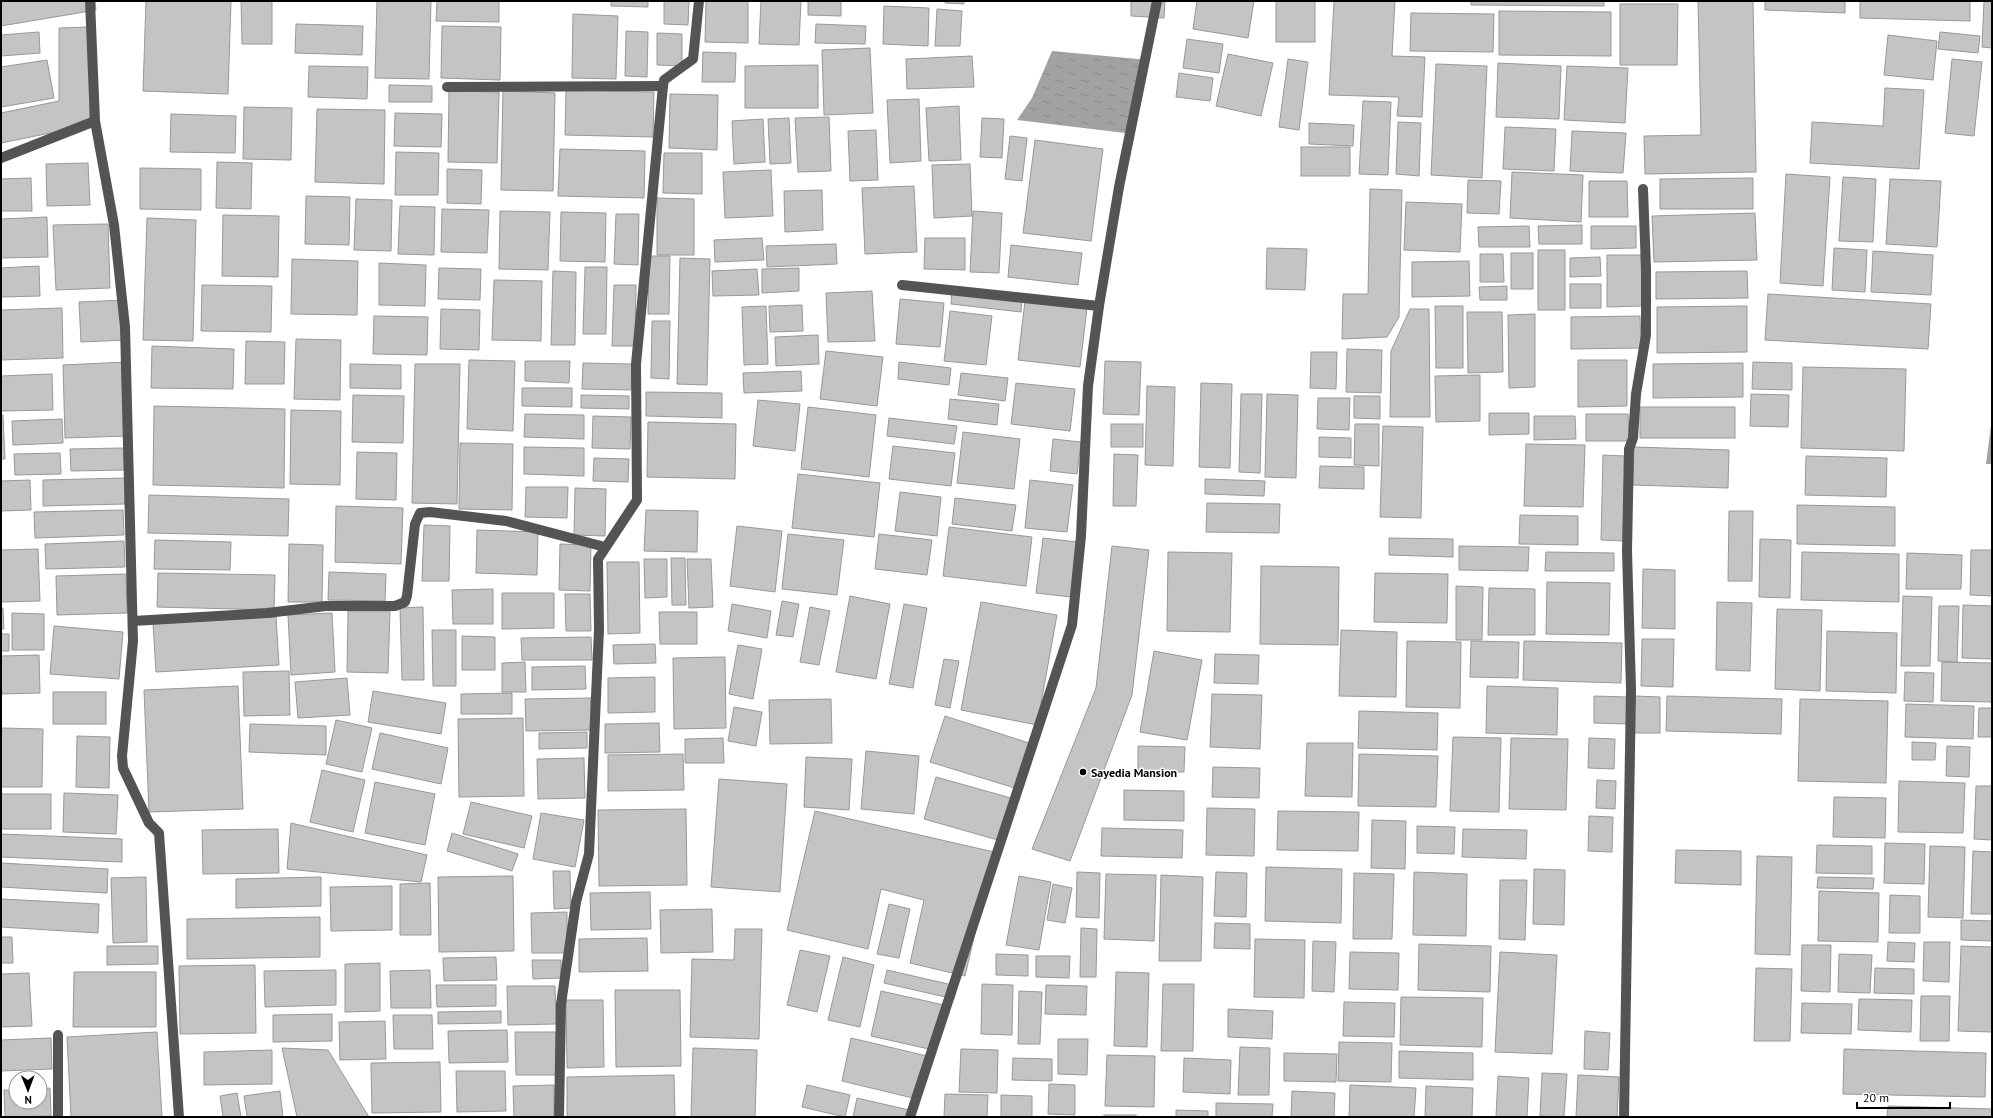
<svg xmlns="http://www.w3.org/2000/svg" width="1993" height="1118" viewBox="0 0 1993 1118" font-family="'PT Sans',sans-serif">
<defs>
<pattern id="water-ripples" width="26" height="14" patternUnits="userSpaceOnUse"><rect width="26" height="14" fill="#a2a2a2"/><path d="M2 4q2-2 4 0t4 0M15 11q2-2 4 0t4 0" fill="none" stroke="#8a8a8a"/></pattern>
</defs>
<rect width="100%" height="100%" fill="#fff"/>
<g fill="url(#water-ripples)">
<path d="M1052,51L1149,60L1125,133L1017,120L1032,98Z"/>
<path d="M1992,418V464H1986Z"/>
</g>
<g fill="#c4c4c4" stroke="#989898">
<path d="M1,1H95L96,10L1,26Z"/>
<path d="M146,1H231L228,94L143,91Z"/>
<path d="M241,1H272V44H242Z"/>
<path d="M377,1H431L429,79L375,78Z"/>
<path d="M437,1H499V22L436,21Z"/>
<path d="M611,1H648V7L611,6Z"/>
<path d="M664,1H689L688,25L664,24Z"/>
<path d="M706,1H748V43L705,42Z"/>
<path d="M761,1H801L799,45L759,44Z"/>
<path d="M808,1H841V16L808,15Z"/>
<path d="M945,1H964V4L945,3Z"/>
<path d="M1131,1H1165L1164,18L1131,16Z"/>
<path d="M1197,1H1254L1248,38L1193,29Z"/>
<rect x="1276" y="1" width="39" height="41"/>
<path d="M1334,1H1395L1392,56L1425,57L1422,117L1397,116L1399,97L1329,95Z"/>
<path d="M1471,1H1604V6L1471,5Z"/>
<path d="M1698,1H1753L1756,172L1645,174L1644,136L1701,135Z"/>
<path d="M1765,1H1845V13L1765,10Z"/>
<path d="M1860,1H1970V21L1860,18Z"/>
<path d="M1984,1H1992V48L1982,47Z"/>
<path d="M1620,4H1678L1677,65H1620Z"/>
<path d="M884,6L929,8L928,46L883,44Z"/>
<path d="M937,9L962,11L960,46H935Z"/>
<path d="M1499,11L1611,12V56L1499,55Z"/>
<path d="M1411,13L1494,14L1493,52L1410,51Z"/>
<path d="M573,14L618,16L616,79L572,78Z"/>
<path d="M296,24L363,26L362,55L295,53Z"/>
<path d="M816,24L866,26L865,44L815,43Z"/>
<path d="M442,26L501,27L500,80L441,78Z"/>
<path d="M88,27L90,120L70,129L1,143V113L59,101V28Z"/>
<path d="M626,31L648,32L647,77L625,76Z"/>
<path d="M39,32L40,53L1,56V35Z"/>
<path d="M1940,32L1980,36L1978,53L1938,49Z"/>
<path d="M657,33L682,34V66L657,65Z"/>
<path d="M1888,35L1937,41L1933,80L1884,75Z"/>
<path d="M1187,39L1223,44L1219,73L1183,68Z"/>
<path d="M870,48L873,113L824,115L822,50Z"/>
<path d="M703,52L736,53L735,82H702Z"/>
<path d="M1228,54L1273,63L1261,116L1216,106Z"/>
<path d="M972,56L974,87L907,89L906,59Z"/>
<path d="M1288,59L1308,62L1299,130L1279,127Z"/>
<path d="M1952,59L1982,62L1974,136L1945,133Z"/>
<path d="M47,60L54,98L1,107V67Z"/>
<path d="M1498,63L1561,66L1559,119L1496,117Z"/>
<path d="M1436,64L1487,66L1482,178L1431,175Z"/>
<path d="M818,65V108H745V66Z"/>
<path d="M309,66L368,67L367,99L308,97Z"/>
<path d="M1567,66L1628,68L1625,123L1564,120Z"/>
<path d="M1179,73L1213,78L1210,101L1176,97Z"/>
<path d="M389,85L432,86V102H389Z"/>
<path d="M1885,88L1924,90L1919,169L1810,163L1812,122L1883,126Z"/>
<path d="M566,90L654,92L653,137L565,135Z"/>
<path d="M449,91L499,92L497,163L448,162Z"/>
<path d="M503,91L555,93L553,191L501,190Z"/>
<path d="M670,94L718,95L717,150L669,148Z"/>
<path d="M919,99L921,161L890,163L887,100Z"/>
<path d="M1363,101L1391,102L1388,175L1359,174Z"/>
<path d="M959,106L961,160L929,161L926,108Z"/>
<path d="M244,107L292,108L291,160L243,159Z"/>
<path d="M317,109L385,110L384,184L315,182Z"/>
<path d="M395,113L442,114L441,147L394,146Z"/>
<path d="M171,114L236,116L235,153L170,152Z"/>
<path d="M829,117L831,171L798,172L795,118Z"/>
<path d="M789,118L791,163L770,164L768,119Z"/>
<path d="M982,118L1004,119L1002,158L980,157Z"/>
<path d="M763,119L765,162L734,164L732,121Z"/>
<path d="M1398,122L1421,123L1419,176L1396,174Z"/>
<path d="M1309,123L1354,125L1353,146L1309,144Z"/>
<path d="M1505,127L1556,129L1554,171L1503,169Z"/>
<path d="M876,130L878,180L850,181L848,131Z"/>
<path d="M1572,131L1626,133L1623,173L1570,171Z"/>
<path d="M1010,136L1027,138L1022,181L1005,179Z"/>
<path d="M1035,140L1103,149L1091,241L1023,233Z"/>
<rect x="1301" y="147" width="49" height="29"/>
<path d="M560,149L645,151L644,198L558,196Z"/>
<path d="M396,152L439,153L438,195H395Z"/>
<path d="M664,153H702V194L663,193Z"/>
<path d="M217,162L252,163L251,209L216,208Z"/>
<path d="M88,163L90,205L47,206L46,164Z"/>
<path d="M970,164L972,216L934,218L932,165Z"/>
<path d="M140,168L201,169V210L140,209Z"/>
<path d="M447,169L482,170L481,204L447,203Z"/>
<path d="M771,170L773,216L725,218L723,172Z"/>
<path d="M1512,172L1583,175L1581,222L1510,218Z"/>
<path d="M1786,174L1830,177L1823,286L1780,283Z"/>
<path d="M1843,177L1876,179L1873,242L1839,241Z"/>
<path d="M31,178L32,211H1V179Z"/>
<path d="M1753,178V209H1660V179Z"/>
<path d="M1890,179L1941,181L1937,247L1886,244Z"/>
<path d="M1468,180L1501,181L1499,214L1467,213Z"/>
<path d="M1589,181H1627L1628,217H1589Z"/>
<path d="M914,186L917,252L865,254L862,188Z"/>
<path d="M1370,189L1402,190L1399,317L1387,337L1342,339L1343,294H1368Z"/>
<path d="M822,190L823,230L785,232L784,191Z"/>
<path d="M306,196L350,197L349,245L305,244Z"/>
<path d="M657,198L694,199V255H657Z"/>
<path d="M356,199L392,200L391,251L354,250Z"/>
<path d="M1406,202L1462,204L1460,252L1404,250Z"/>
<path d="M400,206L435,207L434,255L398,254Z"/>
<path d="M442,209L489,210L487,253L441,252Z"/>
<path d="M500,211L550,212L548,270L499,269Z"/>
<path d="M973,211L1002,213L999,273L970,272Z"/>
<path d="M561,212L606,213L605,262L560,261Z"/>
<path d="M1755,213L1757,260L1654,262L1652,216Z"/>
<path d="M616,214H639L638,265L614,264Z"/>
<path d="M223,215L279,216L278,277L222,276Z"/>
<path d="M47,217L48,257L1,258V219Z"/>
<path d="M147,218L196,220L193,341L143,340Z"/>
<path d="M108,224L110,288L56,290L53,225Z"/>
<path d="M1582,225V244H1539L1538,226Z"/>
<path d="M1529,226L1530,247H1479L1478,227Z"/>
<path d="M1591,226H1636V248L1591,249Z"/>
<path d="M762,238L764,260L715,262L714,240Z"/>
<path d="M925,238H965V270L924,269Z"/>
<path d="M836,244L837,264L767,267L766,246Z"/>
<path d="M1011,245L1082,253L1078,285L1008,277Z"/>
<path d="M1267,248L1307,249L1305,290L1266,289Z"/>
<path d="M1834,248L1867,250L1865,292L1832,290Z"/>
<rect x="1538" y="250" width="27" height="60"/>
<path d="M1873,251L1933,255L1931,295L1871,292Z"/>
<rect x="1511" y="253" width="22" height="36"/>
<path d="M1480,254H1503L1504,282H1480Z"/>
<path d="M1607,255H1641L1642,306L1607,307Z"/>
<path d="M649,256H670L669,314H648Z"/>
<path d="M1600,257L1601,276L1570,277V258Z"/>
<path d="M680,258L710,259L707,385L677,384Z"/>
<path d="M292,259L358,261L357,315L291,314Z"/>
<path d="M1469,261L1470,296L1412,297V262Z"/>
<path d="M379,263L426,265L425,306L379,305Z"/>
<path d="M39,266L40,296L1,297V268Z"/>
<path d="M585,267H607L606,334H583Z"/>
<path d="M439,268L481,269L480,300L438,299Z"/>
<path d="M799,268V291L762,293V269Z"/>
<path d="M757,269L759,295L713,296L712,271Z"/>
<path d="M553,271L576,272L575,345H551Z"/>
<path d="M1747,271L1748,298L1656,299V272Z"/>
<path d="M494,280L542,281L541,341L492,340Z"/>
<rect x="1570" y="284" width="31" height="24"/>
<path d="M202,285L272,286L271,332L201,331Z"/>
<path d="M614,285H636L635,346H612Z"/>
<path d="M1507,286V300H1480L1479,287Z"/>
<path d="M952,289L1022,297L1021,312L951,304Z"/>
<path d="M872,291L875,341L828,342L826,293Z"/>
<path d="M1768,294L1931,304L1928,349L1765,340Z"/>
<path d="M900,299L944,303L940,347L896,344Z"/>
<path d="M126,300L128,340L81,342L79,302Z"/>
<path d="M1025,301L1087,308L1080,367L1018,360Z"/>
<path d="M802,305L803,331L770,332L769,306Z"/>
<path d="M766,306L768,364L744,365L742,307Z"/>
<path d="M1435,306H1463V368H1436Z"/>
<path d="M1747,306V352L1657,353V307Z"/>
<path d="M62,308L63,358L1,360V310Z"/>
<path d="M441,309L480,310L479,350L440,349Z"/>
<path d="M1410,309H1429L1430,417H1390L1391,351Z"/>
<path d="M950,311L992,316L986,365L944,361Z"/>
<path d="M1467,312H1502L1503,372L1468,373Z"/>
<path d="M1535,314V387L1509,388L1508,315Z"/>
<path d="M374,316L428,317L427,355L373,354Z"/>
<path d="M1640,316L1641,348L1571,349V317Z"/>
<path d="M652,321H670L669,379L651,378Z"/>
<path d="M818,335L819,364L776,366L775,337Z"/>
<path d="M296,339L341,340L340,400L294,399Z"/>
<path d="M246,341L285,342L284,384H245Z"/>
<path d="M152,346L234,349L233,389L151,388Z"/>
<path d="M1347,349L1382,350L1381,393L1346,392Z"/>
<path d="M826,351L883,357L877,406L820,399Z"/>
<path d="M1311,352H1337L1336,389L1310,388Z"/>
<path d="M469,360L515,361L513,431L467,429Z"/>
<path d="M1578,360H1627V406L1578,407Z"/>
<path d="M525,361H570L569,383L525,381Z"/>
<path d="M1105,361L1141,362L1139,415L1103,414Z"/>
<path d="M127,362L129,436L65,438L63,365Z"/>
<path d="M899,362L951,368L949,385L898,379Z"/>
<path d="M1753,362L1792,363V390L1752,389Z"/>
<path d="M583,363L632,364L631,390L582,389Z"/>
<path d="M1743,363V397L1653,398V364Z"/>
<path d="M350,364L401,365V389L350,388Z"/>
<path d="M415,364H460L457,504L412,503Z"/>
<path d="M1803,367L1906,369L1904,451L1801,448Z"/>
<path d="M801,371L802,391L744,393L743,373Z"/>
<path d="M961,373L1008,378L1005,401L958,395Z"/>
<path d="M52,374L53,410L1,411V376Z"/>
<path d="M1480,375V421L1436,422L1435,376Z"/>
<path d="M1016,383L1075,389L1070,431L1011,424Z"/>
<path d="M1201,383L1232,384L1230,468L1199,467Z"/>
<path d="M1147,386L1175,387L1173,466L1145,465Z"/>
<path d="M522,388H572V407L522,406Z"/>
<path d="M646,392L722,393V418L646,416Z"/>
<path d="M1241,394H1262L1260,473L1239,472Z"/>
<path d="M1267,394L1298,395L1296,478L1265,477Z"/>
<path d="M1751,394L1789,395L1788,427L1750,426Z"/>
<path d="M353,395L404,396L403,443L352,442Z"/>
<path d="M581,395L629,396V409L581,408Z"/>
<path d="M1354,396H1380V419L1354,418Z"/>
<path d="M1318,398H1350L1349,430L1317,429Z"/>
<path d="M950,399L999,404L997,425L948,419Z"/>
<path d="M758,400L800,404L795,451L753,446Z"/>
<path d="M154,406L285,409L284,488L153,485Z"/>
<path d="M808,407L876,415L869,477L801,469Z"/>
<rect x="1640" y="407" width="95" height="31"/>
<path d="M291,410L341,411L340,485L290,484Z"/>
<path d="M1489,413H1529V434L1489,435Z"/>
<path d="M525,414L584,415V439L524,437Z"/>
<path d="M1586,414H1628L1629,441H1586Z"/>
<path d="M1,415H3L5,459H1Z"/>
<path d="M593,416L631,417L630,449L592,448Z"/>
<path d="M1534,416H1575L1576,439L1534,440Z"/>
<path d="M889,418L957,426L954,444L887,436Z"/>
<path d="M62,419L63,443L13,445L12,421Z"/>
<path d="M648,422L736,424L735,479L647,477Z"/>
<rect x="1111" y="424" width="32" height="23"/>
<path d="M1355,424H1379V466L1354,465Z"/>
<path d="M1383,426L1423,427L1421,518L1380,517Z"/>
<path d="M963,432L1020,439L1014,489L957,483Z"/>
<path d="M1319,437L1351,438V458L1319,457Z"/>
<path d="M1053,439L1081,442L1077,474L1050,471Z"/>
<path d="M460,443L513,444L512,510L459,509Z"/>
<path d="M1526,444L1585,445L1583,507L1524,506Z"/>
<path d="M893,446L955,453L951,486L889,479Z"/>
<path d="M524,447L584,448V476L524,474Z"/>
<path d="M1634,447L1729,450L1728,488L1633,485Z"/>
<path d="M124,448L125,470L71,471L70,449Z"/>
<path d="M357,452L397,453L396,500L356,499Z"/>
<path d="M60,453L61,474L15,475L14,454Z"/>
<path d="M1114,454L1138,455L1136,506H1113Z"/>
<path d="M1603,455L1625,456L1623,541L1601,540Z"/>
<path d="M1806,456L1887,458L1886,497L1805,495Z"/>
<path d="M594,458L629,459L628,482L593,481Z"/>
<path d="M1320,466L1364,467V489L1319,488Z"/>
<path d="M798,474L880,483L874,537L792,528Z"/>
<path d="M125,478V504L43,506V480Z"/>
<path d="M1205,479L1265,481L1264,496L1205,494Z"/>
<path d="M30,480L31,510L1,511V481Z"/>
<path d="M1030,480L1073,485L1067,532L1025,528Z"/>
<path d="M526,487H568L567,518L525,517Z"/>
<path d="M575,488L606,489L605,536L574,535Z"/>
<path d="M900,492L941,497L937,536L895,531Z"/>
<path d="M149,495L289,499L288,536L148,533Z"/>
<path d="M955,498L1016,505L1012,531L952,524Z"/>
<path d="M1207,503L1280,504L1279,533L1206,532Z"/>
<path d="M1797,505L1895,507V546L1797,544Z"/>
<path d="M336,506L403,508L401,564L335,562Z"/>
<path d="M123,510L124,535L35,538L34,512Z"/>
<path d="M646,510L698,511L697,552L644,551Z"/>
<path d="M1729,511H1753L1752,581H1728Z"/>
<path d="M1520,515L1578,516V545L1519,544Z"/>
<path d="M424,525L450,526L449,581H422Z"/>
<path d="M737,526L782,531L775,592L730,586Z"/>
<path d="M949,527L1032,537L1026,586L943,576Z"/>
<path d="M477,530L538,532L537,575L476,573Z"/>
<path d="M788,534L844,540L837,595L782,589Z"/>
<path d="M879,534L932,540L927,575L875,569Z"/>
<path d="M1043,538L1077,542L1071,597L1036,593Z"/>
<path d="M1389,538L1453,539V557L1389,555Z"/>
<path d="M1760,539L1791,540L1790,598L1759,597Z"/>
<path d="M155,540L231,542L230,570L154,569Z"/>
<path d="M124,541L125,567L46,569L45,544Z"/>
<path d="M289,544L323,545L322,602H288Z"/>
<path d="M560,544L591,545L590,591L559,590Z"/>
<path d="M1112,546L1149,550L1132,695L1070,861L1032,849L1096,688Z"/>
<path d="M1459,546L1529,547L1528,571L1459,570Z"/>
<path d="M38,549L40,601L1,602V550Z"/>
<path d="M1971,550H1992V596L1970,595Z"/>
<path d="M1168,552L1232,553L1230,632L1167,631Z"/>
<path d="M1546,552L1614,553V571H1545Z"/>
<path d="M1802,552L1899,554V602L1801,600Z"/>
<path d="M1907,553L1962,555L1961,589H1906Z"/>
<path d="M671,558H685L686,605H672Z"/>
<path d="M644,559H667V597L645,598Z"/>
<path d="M687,559H711L713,607L689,608Z"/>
<path d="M607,562H639L640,633L608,634Z"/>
<path d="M1261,566L1339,567L1338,645L1260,644Z"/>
<path d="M1643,569L1675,570V629L1642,628Z"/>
<path d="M329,572L386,574L385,601L328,600Z"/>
<path d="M158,573L275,575L274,610L157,607Z"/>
<path d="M1375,573L1448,574L1447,623L1374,622Z"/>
<path d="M126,574L127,613L57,615L56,576Z"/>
<path d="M1547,582L1610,583L1609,635L1546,634Z"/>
<path d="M1456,586L1483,587L1482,640H1456Z"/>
<path d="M1489,588L1535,589V635H1488Z"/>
<path d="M493,589V624H453L452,590Z"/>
<path d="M502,593H554V628L502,629Z"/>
<path d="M565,594H590L591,631H566Z"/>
<path d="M850,596L890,604L876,679L836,672Z"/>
<path d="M1903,596L1932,597L1930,666H1901Z"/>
<path d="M782,601L799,604L793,637L776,635Z"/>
<path d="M981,602L1057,615L1037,725L961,710Z"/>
<path d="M1717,602L1752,603L1750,671L1716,670Z"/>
<path d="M732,604L771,611L767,638L728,631Z"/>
<path d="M904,604L927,608L913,688L889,684Z"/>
<path d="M1963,605L1992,606V659L1962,658Z"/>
<path d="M1939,606H1959L1957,662L1938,661Z"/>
<path d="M423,607L424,680H402L400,608Z"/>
<path d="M810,607L830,611L819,665L800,662Z"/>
<path d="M1,608H3L4,629H1Z"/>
<path d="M1777,609L1822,610L1820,691L1775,689Z"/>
<path d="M348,611H390L388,673L347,672Z"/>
<path d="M659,612H697V644H660Z"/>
<path d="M12,613L44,614V650H12Z"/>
<path d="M332,613L335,672L291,675L288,615Z"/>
<path d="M276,617L279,665L156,672L153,623Z"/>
<path d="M54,626L123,632L119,679L50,674Z"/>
<path d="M432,630H456V686H433Z"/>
<path d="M1341,630L1397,632L1396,697L1339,696Z"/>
<path d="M1827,631L1897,633L1896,693L1826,691Z"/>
<rect x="1" y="634" width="8" height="17"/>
<path d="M462,636L495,637V670H462Z"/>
<path d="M591,637L592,660H522L521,638Z"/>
<path d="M1642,639H1674L1673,687L1641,686Z"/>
<path d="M1407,641L1461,642L1460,708L1406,707Z"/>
<path d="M1471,641L1519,642L1518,678L1470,677Z"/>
<path d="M1524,641L1622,643L1621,683L1523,680Z"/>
<path d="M655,644L656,663L614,664L613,645Z"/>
<path d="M738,645L762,649L753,699L729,694Z"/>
<path d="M1154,651L1202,660L1187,740L1140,732Z"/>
<path d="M1215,654L1259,655L1258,684L1214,683Z"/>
<path d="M39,655L40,693L1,694V656Z"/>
<path d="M725,657L726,728L674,729L673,658Z"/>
<path d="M944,659L959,661L950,708L935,705Z"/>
<path d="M525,662L526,692H502V663Z"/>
<path d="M1942,662L1992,663V702L1941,701Z"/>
<path d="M585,666L586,689L532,690V667Z"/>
<path d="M289,671L290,715L244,716L243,672Z"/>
<path d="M1905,672L1934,673L1933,702L1904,701Z"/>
<path d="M655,677V712L608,713V678Z"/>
<path d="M347,678L350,715L298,718L295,682Z"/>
<path d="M238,686L243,809L149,812L144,690Z"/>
<path d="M1487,686L1558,688L1557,735L1486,733Z"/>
<path d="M373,691L446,703L441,734L368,722Z"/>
<rect x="53" y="692" width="53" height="32"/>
<path d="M512,693V714H461V694Z"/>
<path d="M1212,694L1262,695L1260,749L1210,747Z"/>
<path d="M1594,696L1628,697L1627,724L1594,723Z"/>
<path d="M1635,696L1660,697V733H1634Z"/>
<path d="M1667,696L1782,699L1781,734L1666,731Z"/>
<path d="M591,698V730L526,731L525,699Z"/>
<path d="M831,699L832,743L770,744L769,700Z"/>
<path d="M1800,699L1888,701L1886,783L1798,781Z"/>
<path d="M1906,704L1974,706L1973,739L1905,737Z"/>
<path d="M734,707L762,712L756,746L728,741Z"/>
<path d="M1979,708H1992V737H1978Z"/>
<path d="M1359,711L1438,713L1437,750L1358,748Z"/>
<path d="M945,716L1032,744L1018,789L930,762Z"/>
<path d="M523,718L524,796L459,797L458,719Z"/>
<path d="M336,720L372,728L362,772L326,764Z"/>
<path d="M659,723L660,752L605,753V724Z"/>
<path d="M250,724L326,726V755L249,752Z"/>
<path d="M1,728L43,729L42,787H1Z"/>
<path d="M587,732V748L539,749V733Z"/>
<path d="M380,733L448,748L441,784L372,769Z"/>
<path d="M77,736L110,737L109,788L76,787Z"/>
<path d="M1453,737L1501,738L1499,812L1450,811Z"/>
<path d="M723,738L724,763H685V739Z"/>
<path d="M1511,738L1568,739L1566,810L1509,809Z"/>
<path d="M1589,738L1615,739L1614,769L1588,768Z"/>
<path d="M1912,742L1936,743L1935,760H1912Z"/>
<path d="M1307,743H1353L1352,797L1305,796Z"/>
<path d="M1138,746L1185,747L1184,772L1138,771Z"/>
<path d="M1947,746L1970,747L1969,777L1946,776Z"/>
<path d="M866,751L919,756L914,814L861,809Z"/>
<path d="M683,754L684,790L608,791V755Z"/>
<path d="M1359,754L1438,756L1436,807L1358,806Z"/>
<path d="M806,757L852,759L849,810L804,807Z"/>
<path d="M584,758L585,798L538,799L537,759Z"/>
<path d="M1213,767L1260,768L1259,798L1212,797Z"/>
<path d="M322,770L365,780L353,832L310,822Z"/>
<path d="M936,777L1011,798L998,840L924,819Z"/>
<path d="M719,779L787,784L780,892L711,887Z"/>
<path d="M1597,780L1616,781L1615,809L1596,808Z"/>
<path d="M1899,781L1965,783L1963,833L1898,832Z"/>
<path d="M375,782L435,794L425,845L365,833Z"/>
<path d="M1976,786H1992V840L1974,839Z"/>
<path d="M1124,790L1184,791V821L1124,820Z"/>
<path d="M64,793L118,795L116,834L63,832Z"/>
<rect x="1" y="794" width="50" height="35"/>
<path d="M1834,797L1886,798L1885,838L1833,837Z"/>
<path d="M471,802L532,816L524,848L463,834Z"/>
<path d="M1207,808L1255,809L1254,856L1206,855Z"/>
<path d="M686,809L687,885L599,886L598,810Z"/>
<path d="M815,811L994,852L965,976L910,963L924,900L881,889L868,949L787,930Z"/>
<path d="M1278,811L1359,812L1358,851L1277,850Z"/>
<path d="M541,813L584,820L575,867L533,859Z"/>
<path d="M1589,816L1613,817L1612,852L1588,851Z"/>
<path d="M1372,820L1406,821L1405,869L1371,868Z"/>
<path d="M291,823L427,855L421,882L287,869Z"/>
<path d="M1417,826L1455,827L1454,854L1417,853Z"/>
<path d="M1102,828L1183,830L1182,858L1101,856Z"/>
<path d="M278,829L279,873L203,874L202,830Z"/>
<path d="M1463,829L1527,830L1526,859L1462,857Z"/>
<path d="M452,833L518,854L512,871L447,851Z"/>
<path d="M1,834L122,839V862L1,857Z"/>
<path d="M1885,843L1925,844L1924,884L1884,883Z"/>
<path d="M1817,845L1872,846V874L1816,873Z"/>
<path d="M1930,846L1965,847L1963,918L1928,917Z"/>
<path d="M1676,850L1741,851V885L1675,883Z"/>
<path d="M1973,851L1992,852V914H1971Z"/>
<path d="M1757,856L1792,857L1790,955L1755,954Z"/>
<path d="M1,863L108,869L107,893L1,887Z"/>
<path d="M1266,867L1342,869L1341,923L1265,921Z"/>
<path d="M1534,869L1565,870L1564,925L1533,924Z"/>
<path d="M553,871H570L571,908L554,909Z"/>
<path d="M1077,872L1100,873L1099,918L1076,917Z"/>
<path d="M1216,872L1247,873L1246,917L1214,916Z"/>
<path d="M1414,872L1467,874L1466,936L1413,935Z"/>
<path d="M1354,873L1394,874L1392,939H1353Z"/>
<path d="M1106,874L1156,875L1154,941L1104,939Z"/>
<path d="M1161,875L1203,877L1201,961H1159Z"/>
<path d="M513,876L514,951L439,952L438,877Z"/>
<path d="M1019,876L1051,882L1039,950L1006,945Z"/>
<path d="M146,877L147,942L113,943L111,878Z"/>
<path d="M321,877V906L236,908V879Z"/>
<path d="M1818,877L1874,878L1873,889L1817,888Z"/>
<path d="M1500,880H1527L1525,940L1499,939Z"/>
<path d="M430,883L431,935H400V884Z"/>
<path d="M1053,884L1072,888L1065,923L1047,920Z"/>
<path d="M392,886V930L331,931L330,887Z"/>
<path d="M1819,891L1879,893L1878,942L1818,941Z"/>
<path d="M650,892L651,929L591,930L590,893Z"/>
<path d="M1890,895L1920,896V933H1889Z"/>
<path d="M1,899L99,904L98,933L1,927Z"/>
<path d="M889,904L910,909L899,958L877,954Z"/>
<path d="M712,909L713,952L661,953L660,910Z"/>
<path d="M567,912V953H532L531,913Z"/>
<path d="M320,917V957L187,959V919Z"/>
<path d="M1961,920L1992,921V941L1961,940Z"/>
<path d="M1215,923L1250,924V949L1214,948Z"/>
<path d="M1081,928L1097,929L1096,977H1080Z"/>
<path d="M735,929H762L759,1039L690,1037L692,959L734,960Z"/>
<path d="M1,937H12L13,963H1Z"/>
<path d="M647,938L648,971L579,972V939Z"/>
<path d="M1255,939L1305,940L1304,998L1254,997Z"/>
<path d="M1313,941L1336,942L1334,992L1312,991Z"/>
<path d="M1888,942L1915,943L1914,962L1887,961Z"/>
<path d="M1924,942H1950L1949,982L1923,981Z"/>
<path d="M1419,944L1491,946L1490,992L1418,990Z"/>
<path d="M1802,945H1831L1830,992L1801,991Z"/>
<path d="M107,946H158V964L107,965Z"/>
<path d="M1961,946L1992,947V1032L1958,1031Z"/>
<path d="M800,950L830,956L817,1012L787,1005Z"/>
<path d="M1350,952L1399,953L1398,990L1349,989Z"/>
<path d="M1500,952L1557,955L1552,1054L1495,1052Z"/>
<path d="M996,954L1028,955V976L996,975Z"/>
<path d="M1839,954L1872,955L1870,993L1838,992Z"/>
<path d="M1036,956H1070L1069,978L1036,977Z"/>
<path d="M496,957L497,980L444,981L443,958Z"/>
<path d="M843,957L874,965L860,1027L828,1020Z"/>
<path d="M532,960H561V978L533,979Z"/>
<path d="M380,963V1011L345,1012V964Z"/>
<path d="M255,965L256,1033L180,1034L179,966Z"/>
<path d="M1756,968L1792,969L1790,1041H1754Z"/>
<path d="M1875,968L1914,969V994L1874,993Z"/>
<path d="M336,970V1005L265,1007L264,971Z"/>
<path d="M430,970L431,1008H391L390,971Z"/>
<path d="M887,970L957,986L954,999L884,983Z"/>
<path d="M74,972H156V1027H73Z"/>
<path d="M1116,972L1149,973L1147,1047L1114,1046Z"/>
<path d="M29,973L32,1026L1,1027V974Z"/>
<path d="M982,984L1013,985L1012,1035L981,1034Z"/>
<path d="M1163,984H1194L1193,1051H1161Z"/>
<path d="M436,985H496V1006L437,1007Z"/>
<path d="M1046,985L1087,986L1086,1015L1045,1014Z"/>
<path d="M507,986H555L556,1024L508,1025Z"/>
<path d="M615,990H680L681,1066L616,1067Z"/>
<path d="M881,991L944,1005L933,1050L871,1036Z"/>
<path d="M1019,991L1042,992L1040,1044H1018Z"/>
<path d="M1921,996H1950L1949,1041H1920Z"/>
<path d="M1401,997L1483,998L1482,1047L1400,1045Z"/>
<path d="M1859,999L1912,1000L1911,1032L1858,1030Z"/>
<path d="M566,1000H603L604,1067L567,1068Z"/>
<path d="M1344,1002L1395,1003L1394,1037L1343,1036Z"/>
<path d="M1802,1003L1852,1004L1851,1034L1801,1033Z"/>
<path d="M1228,1009L1273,1011L1272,1039L1228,1037Z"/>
<path d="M501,1011V1023L438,1024V1012Z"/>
<path d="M332,1014V1041L273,1042V1015Z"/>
<path d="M393,1015H432L433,1049H394Z"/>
<path d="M385,1021L386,1059L340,1060L339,1022Z"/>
<path d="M507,1030L508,1062L449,1063L448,1031Z"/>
<path d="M1585,1031L1610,1033L1608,1070L1584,1069Z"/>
<path d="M157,1032L162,1117H71L67,1037Z"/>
<path d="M515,1032H556V1075H516Z"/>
<path d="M51,1038L52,1069L1,1071V1040Z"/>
<path d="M851,1038L927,1056L917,1099L842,1081Z"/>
<path d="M1058,1039H1088L1087,1075L1058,1074Z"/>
<path d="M1339,1042L1392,1043L1391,1082L1338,1081Z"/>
<path d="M1240,1047L1270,1048L1269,1095H1238Z"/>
<path d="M282,1048L328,1050L369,1117H297Z"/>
<path d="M693,1048L757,1050L755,1117H691Z"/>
<path d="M961,1049L998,1050L997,1093L959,1092Z"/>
<path d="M1844,1049L1986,1053L1985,1097L1843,1094Z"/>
<path d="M272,1050V1084L204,1085V1052Z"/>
<path d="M1399,1051L1473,1053V1080L1399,1078Z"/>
<path d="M1284,1053L1337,1054L1336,1082L1284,1081Z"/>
<path d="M1107,1055L1155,1056L1154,1107L1105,1106Z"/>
<path d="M1013,1058L1052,1059V1081L1012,1080Z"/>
<path d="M1184,1058L1231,1060L1230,1094L1183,1092Z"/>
<path d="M440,1062L441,1112L372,1113L371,1063Z"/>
<path d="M456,1071H505L506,1111L457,1112Z"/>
<path d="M1542,1073L1567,1074L1564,1117L1540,1116Z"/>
<path d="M674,1075L675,1117H567V1077Z"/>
<path d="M1578,1075L1619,1077L1617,1117H1576Z"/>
<path d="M1498,1076L1529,1078L1527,1117H1496Z"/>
<path d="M1049,1084L1075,1085V1115L1048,1114Z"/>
<path d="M554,1085V1117H514L513,1086Z"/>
<path d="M807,1085L850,1095L845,1117L802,1107Z"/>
<path d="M1350,1085L1416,1088L1414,1117H1349Z"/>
<path d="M1426,1086L1473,1088L1472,1117H1425Z"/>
<path d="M50,1088L51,1116L5,1117L4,1090H16V1102H40V1089Z"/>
<path d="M280,1091L283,1117H247L244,1096Z"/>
<path d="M1292,1091L1335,1093L1334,1117H1291Z"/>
<path d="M237,1093L241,1117H223L220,1096Z"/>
<path d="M945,1094L988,1095L987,1117H944Z"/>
<path d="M1001,1095L1032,1096V1117H1001Z"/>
<path d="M857,1098L909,1110L908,1117H853Z"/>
<path d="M1216,1103L1273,1104L1272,1117H1216Z"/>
<path d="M1888,1106L1992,1109V1117H1887Z"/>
<path d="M1176,1110L1208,1111V1117H1176Z"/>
<rect x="1104" y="1115" width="32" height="2"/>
</g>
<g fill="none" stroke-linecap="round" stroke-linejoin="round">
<g stroke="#545454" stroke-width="10">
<path d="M90,1L95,121L114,225L125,327L133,641L122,756L123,768L149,823L159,833L179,1117"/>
<path d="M447,87L663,86"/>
<path d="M1,158L95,121"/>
<path d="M902,285L1099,306"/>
<path d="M133,621L267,613L326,606H395L405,602L407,596L415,524L420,513L430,512L506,521L605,547"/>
<path d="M58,1117V1035"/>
<path d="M559,1117L561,1004L576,902L589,854L599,629L598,559L637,500L636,364L663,86L664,80L693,59L699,1"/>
<path d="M910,1117L1072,625L1081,536L1088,386L1099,306L1119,187L1157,1"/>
<path d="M1624,1117L1631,689L1627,551L1629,449L1633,438L1636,394L1646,335V268L1643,189"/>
</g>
</g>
<circle fill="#000" stroke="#fff" stroke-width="1.5" cx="1083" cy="772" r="4"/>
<g text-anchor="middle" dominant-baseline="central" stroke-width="3" stroke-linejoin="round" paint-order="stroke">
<g font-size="12" font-weight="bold" fill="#000" stroke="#fff" text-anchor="start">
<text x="1091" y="772">Sayedia Mansion</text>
</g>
</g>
<rect width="1993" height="1118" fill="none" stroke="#000000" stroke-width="4"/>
<g transform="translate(28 1090) rotate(179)"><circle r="19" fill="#ffffff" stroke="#999999"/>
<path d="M0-3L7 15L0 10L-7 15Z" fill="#000000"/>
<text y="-6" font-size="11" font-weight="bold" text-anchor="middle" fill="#000000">N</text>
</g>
<path d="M1857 1102v6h93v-6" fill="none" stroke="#000000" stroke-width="2"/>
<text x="1863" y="1102" font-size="12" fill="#000000" stroke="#ffffff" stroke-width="3" paint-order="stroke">20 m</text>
</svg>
